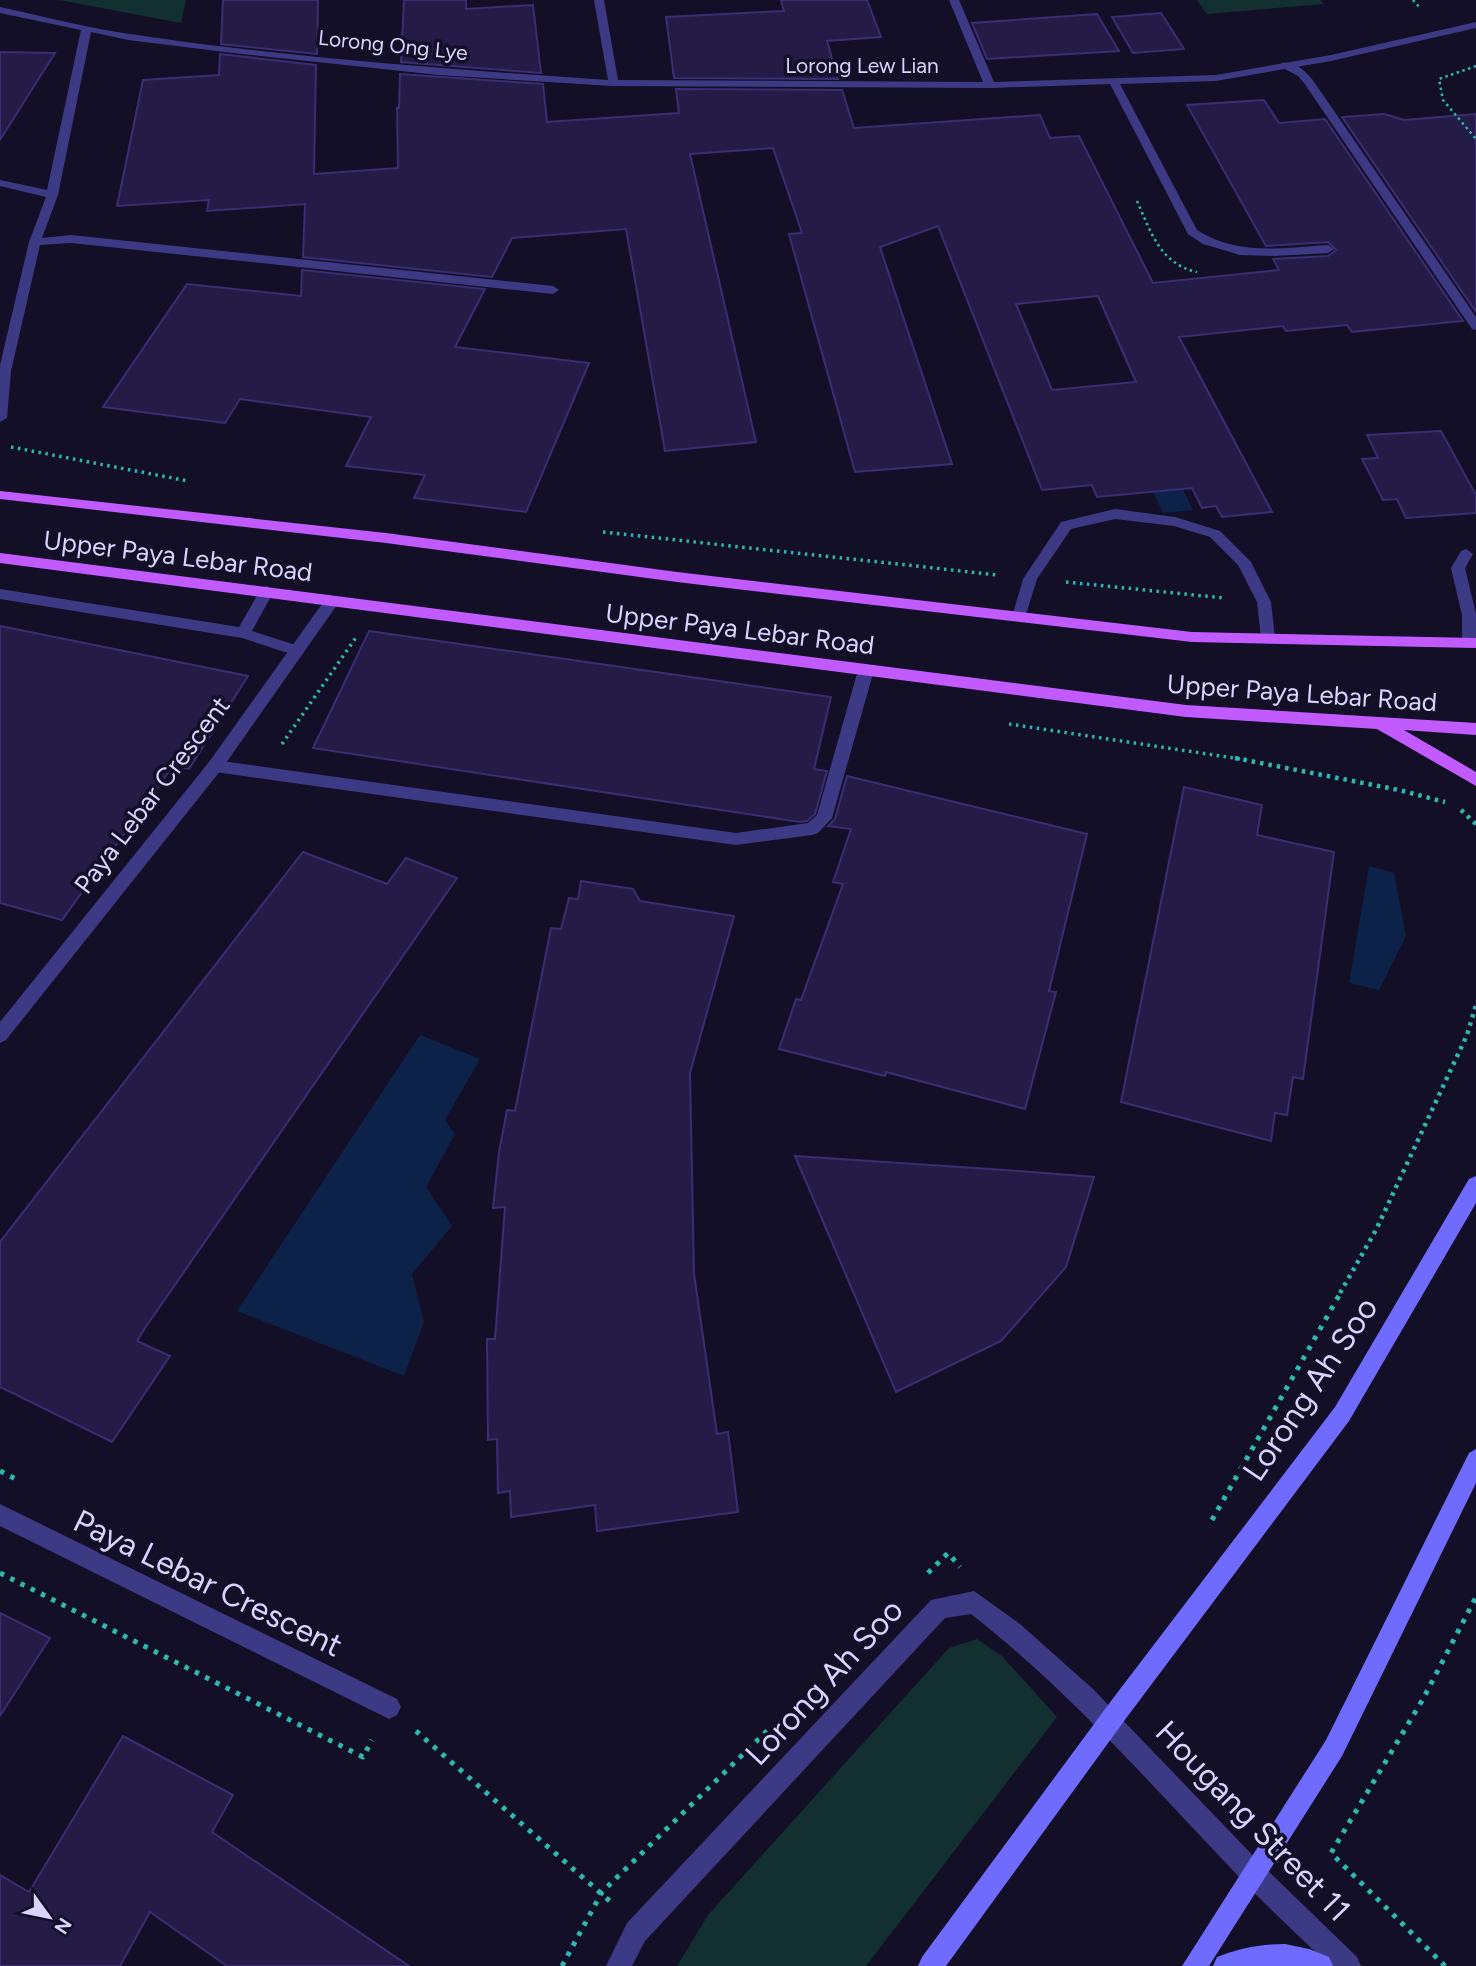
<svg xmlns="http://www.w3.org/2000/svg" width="1476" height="1966" viewBox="0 0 1476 1966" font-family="Figtree,sans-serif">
<rect width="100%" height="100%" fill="#130f26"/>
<g fill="#12302f">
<path d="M59,0H186L181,23Z"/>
<path d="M1197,0H1320L1324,4L1207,14Z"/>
<path d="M977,1639L1002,1656L1057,1717L866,1966H677L708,1915L949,1648Z"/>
</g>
<g fill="#0c2248">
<path d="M1137,393L1193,510L1163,513L1109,396Z"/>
<path d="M1369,866L1394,873L1406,936L1379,990L1349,983Z"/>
<path d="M420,1035L480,1059L445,1120L455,1134L426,1187L452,1226L412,1274L424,1322L404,1376L237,1311Z"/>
</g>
<g fill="#241b47" stroke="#3b2d73" stroke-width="2" fill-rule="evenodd">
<path d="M223,0H318L317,54L221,44Z"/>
<path d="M404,0H466V9L533,5L541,73L401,62Z"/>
<path d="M781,0H867L881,37L827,41L838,79L674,78L666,17L784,11Z"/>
<path d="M1161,13L1184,49L1133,53L1112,17Z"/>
<path d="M1097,14L1119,51L987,59L972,23Z"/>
<path d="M0,52L55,53L0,140Z"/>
<path d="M220,54L316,65L314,174L398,168L397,108H399L400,74L543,84L547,122L679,113L676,89L842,90L854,128L1040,115L1050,138L1079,136L1153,283L1279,270L1273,259L1328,256L1336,250L1328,242L1266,246L1187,105L1264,100L1279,123L1325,119L1463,321L1352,332L1347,325L1286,331L1283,326L1179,337L1272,512L1222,517L1216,506L1202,508L1192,488L1097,497L1092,485L1042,490L938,226L880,247L952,464L855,472L789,234L802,233L773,148L690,154L756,442L665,451L626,229L512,238L492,277L303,257L305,204L207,211L209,200L117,206L143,80L219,75ZM1098,296L1136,382L1052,390L1016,304Z"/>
<path d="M1384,114L1404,120L1476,114V312L1342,117Z"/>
<path d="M302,270L485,289L455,347L589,363L526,512L414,498L425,475L346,466L371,417L240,399L225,423L103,407L187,284L301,296Z"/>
<path d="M1441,431L1476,495V513L1406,518L1397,499L1383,500L1362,459L1378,458L1367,435Z"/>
<path d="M0,626L248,676L189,769L173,766L62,920L0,903Z"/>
<path d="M369,631L831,697L814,769L827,771L815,814L807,821L800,822L313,748Z"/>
<path d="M847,776L1087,834L1049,991L1056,992L1025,1109L886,1072L885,1076L779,1049L796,999L801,1000L843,884L833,882L851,829L828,826L835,819Z"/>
<path d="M1184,787L1262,805L1257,835L1334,852L1303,1079L1293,1077L1287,1115L1275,1113L1271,1141L1121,1102Z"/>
<path d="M303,852L387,884L406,858L457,878L145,1328L137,1341L170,1356L112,1442L0,1387V1242Z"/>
<path d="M581,881L633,889L640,901L734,916L690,1073L694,1274L717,1434L728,1432L738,1512L597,1531L595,1505L511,1517L510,1491L498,1493L497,1439L488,1440L487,1339H495L505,1207L493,1208L499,1152L507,1110L515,1111L551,928L561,929L569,898L578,899Z"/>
<path d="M795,1156L1005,1170L1094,1177L1066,1267L1001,1341L896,1392Z"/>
<path d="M0,1613L50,1638L0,1716Z"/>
<path d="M123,1736L233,1795L212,1832L409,1966H227L150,1912L120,1966H0V1875L29,1892Z"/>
</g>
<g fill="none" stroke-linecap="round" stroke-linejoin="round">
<g stroke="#2fb8b0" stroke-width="2.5" stroke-dasharray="2.5 3.5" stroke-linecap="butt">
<path d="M1413,0L1420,8"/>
<path d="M1476,66L1439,79L1443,100L1476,139"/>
<path d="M1137,201C1151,232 1160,264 1197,272"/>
</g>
<g stroke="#2fb8b0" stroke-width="3.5" stroke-dasharray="2.5 4.5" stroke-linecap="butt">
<path d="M11,447L188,481"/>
<path d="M603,532L998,575"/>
<path d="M1066,582L1224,598"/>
<path d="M1009,724L1247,760"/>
<path d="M282,744L357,636"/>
</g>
<g stroke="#2fb8b0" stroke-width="4.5" stroke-dasharray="3.5 5" stroke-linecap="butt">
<path d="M1235,758L1399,790L1445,802"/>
<path d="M1461,810L1476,824"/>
<path d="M1340,1293L1376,1230L1467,1035L1476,1005"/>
</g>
<g stroke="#2fb8b0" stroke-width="5" stroke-dasharray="4.5 7" stroke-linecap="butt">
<path d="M0,1471L18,1480"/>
<path d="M1212,1520L1341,1292"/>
<path d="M0,1573L363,1757L372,1740"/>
<path d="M928,1573L948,1553L960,1567"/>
<path d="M416,1731L612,1903"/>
<path d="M562,1966L602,1892L772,1726"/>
<path d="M1445,1966L1331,1853L1423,1699L1476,1597"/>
</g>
<g fill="#3d3a85" fill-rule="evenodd">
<path d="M1281,63C1293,61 1305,70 1312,79L1476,317V330L1472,329L1304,83L1298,76L1281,67Z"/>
<path d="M1115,509L1175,517L1220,531L1251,562L1271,602L1275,638L1273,642L1268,643L1261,638L1257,602L1238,565L1210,537L1174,526L1115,519L1071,529L1037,579L1024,621H1014L1012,617L1023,579L1061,522Z"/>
<path d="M1466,549L1473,554L1465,568L1476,614V644L1469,648L1462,643V615L1451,568L1461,551Z"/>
<path d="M267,586L274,591L252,631L302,647L304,651L302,655L297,656L242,638L0,599V589L239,627L262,587Z"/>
<path d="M866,665L874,670L832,818L818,833L812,835L736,845L215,772L207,766L215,760L736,833L808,823L817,815L858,670Z"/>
</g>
<g fill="#3d3a85" fill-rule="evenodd">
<path d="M594,0H604L618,80L983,82L949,0H959L994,82L1216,75L1331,55L1476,22V28L1331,61L1216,81L1120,84L1197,230C1237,256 1282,248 1328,245L1334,249L1328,253L1275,256L1240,255L1203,244L1188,234L1110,84L990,88L612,86L439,75L233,53L128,40L91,32L58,195L42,238L71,235L553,286L559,290L553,294L71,243L40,245L11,371L7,418L0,422V365L29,242L46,197L0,186V180L47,190L81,30L0,13V7C43,16 87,28 130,34C288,58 448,69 608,80Z"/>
<path d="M332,596L339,601L337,605L221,770L6,1040L0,1043V1022L209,762L327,597Z"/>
<path d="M0,1504L397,1699L401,1707L397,1715L389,1719L381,1715L0,1526Z"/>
<path d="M974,1591L1020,1624L1093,1689L1261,1864L1357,1957L1361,1966H1330C1300,1937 1270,1910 1242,1880C1154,1788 1071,1692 971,1614L945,1618L645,1941L632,1966H606L627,1923L931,1600Z"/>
</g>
<g fill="#6f6bff" fill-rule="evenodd">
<path d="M1476,1176V1203L1349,1421L1127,1717L946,1966H918L922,1957L1111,1701L1335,1407L1469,1179Z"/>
<path d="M1476,1449V1483L1342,1756L1209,1966H1182L1326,1740L1469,1453Z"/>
<path d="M1285,1944L1309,1949L1329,1957L1333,1966H1213L1217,1957C1239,1948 1261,1944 1285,1944Z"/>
</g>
<g fill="#c25bff" fill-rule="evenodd">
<path d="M0,491L386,533L677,572L1192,632L1476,638V648L1192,642L677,582L386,543L0,499Z"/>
<path d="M0,553L1186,705L1476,723V735L1404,730L1476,772V786L1377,729L1186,717L0,563Z"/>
</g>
</g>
<g text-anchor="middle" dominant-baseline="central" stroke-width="7" stroke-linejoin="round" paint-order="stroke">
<g font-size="21" fill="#d9d4ff" stroke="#130f26">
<text transform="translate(393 45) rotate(6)">Lorong Ong Lye</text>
<text x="862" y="65">Lorong Lew Lian</text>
</g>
<g font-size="26" fill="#d9d4ff" stroke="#130f26">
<text transform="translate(178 556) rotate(7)">Upper Paya Lebar Road</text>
<text transform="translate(740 629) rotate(7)">Upper Paya Lebar Road</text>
<text transform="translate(1302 693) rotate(4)">Upper Paya Lebar Road</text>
<text transform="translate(152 795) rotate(-53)">Paya Lebar Crescent</text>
</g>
<g font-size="32" fill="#d9d4ff" stroke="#130f26">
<text transform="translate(1310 1389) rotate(-56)">Lorong Ah Soo</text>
<text transform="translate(208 1583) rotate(26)">Paya Lebar Crescent</text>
<text transform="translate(824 1682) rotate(-47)">Lorong Ah Soo</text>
<text transform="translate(1253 1821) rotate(46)">Hougang Street 11</text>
</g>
</g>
<g transform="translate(49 1917) rotate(123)" stroke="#130f26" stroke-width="5" paint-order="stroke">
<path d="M0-5L12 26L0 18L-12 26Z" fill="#d9d4ff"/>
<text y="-10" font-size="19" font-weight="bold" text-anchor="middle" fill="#d9d4ff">N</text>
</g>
</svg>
